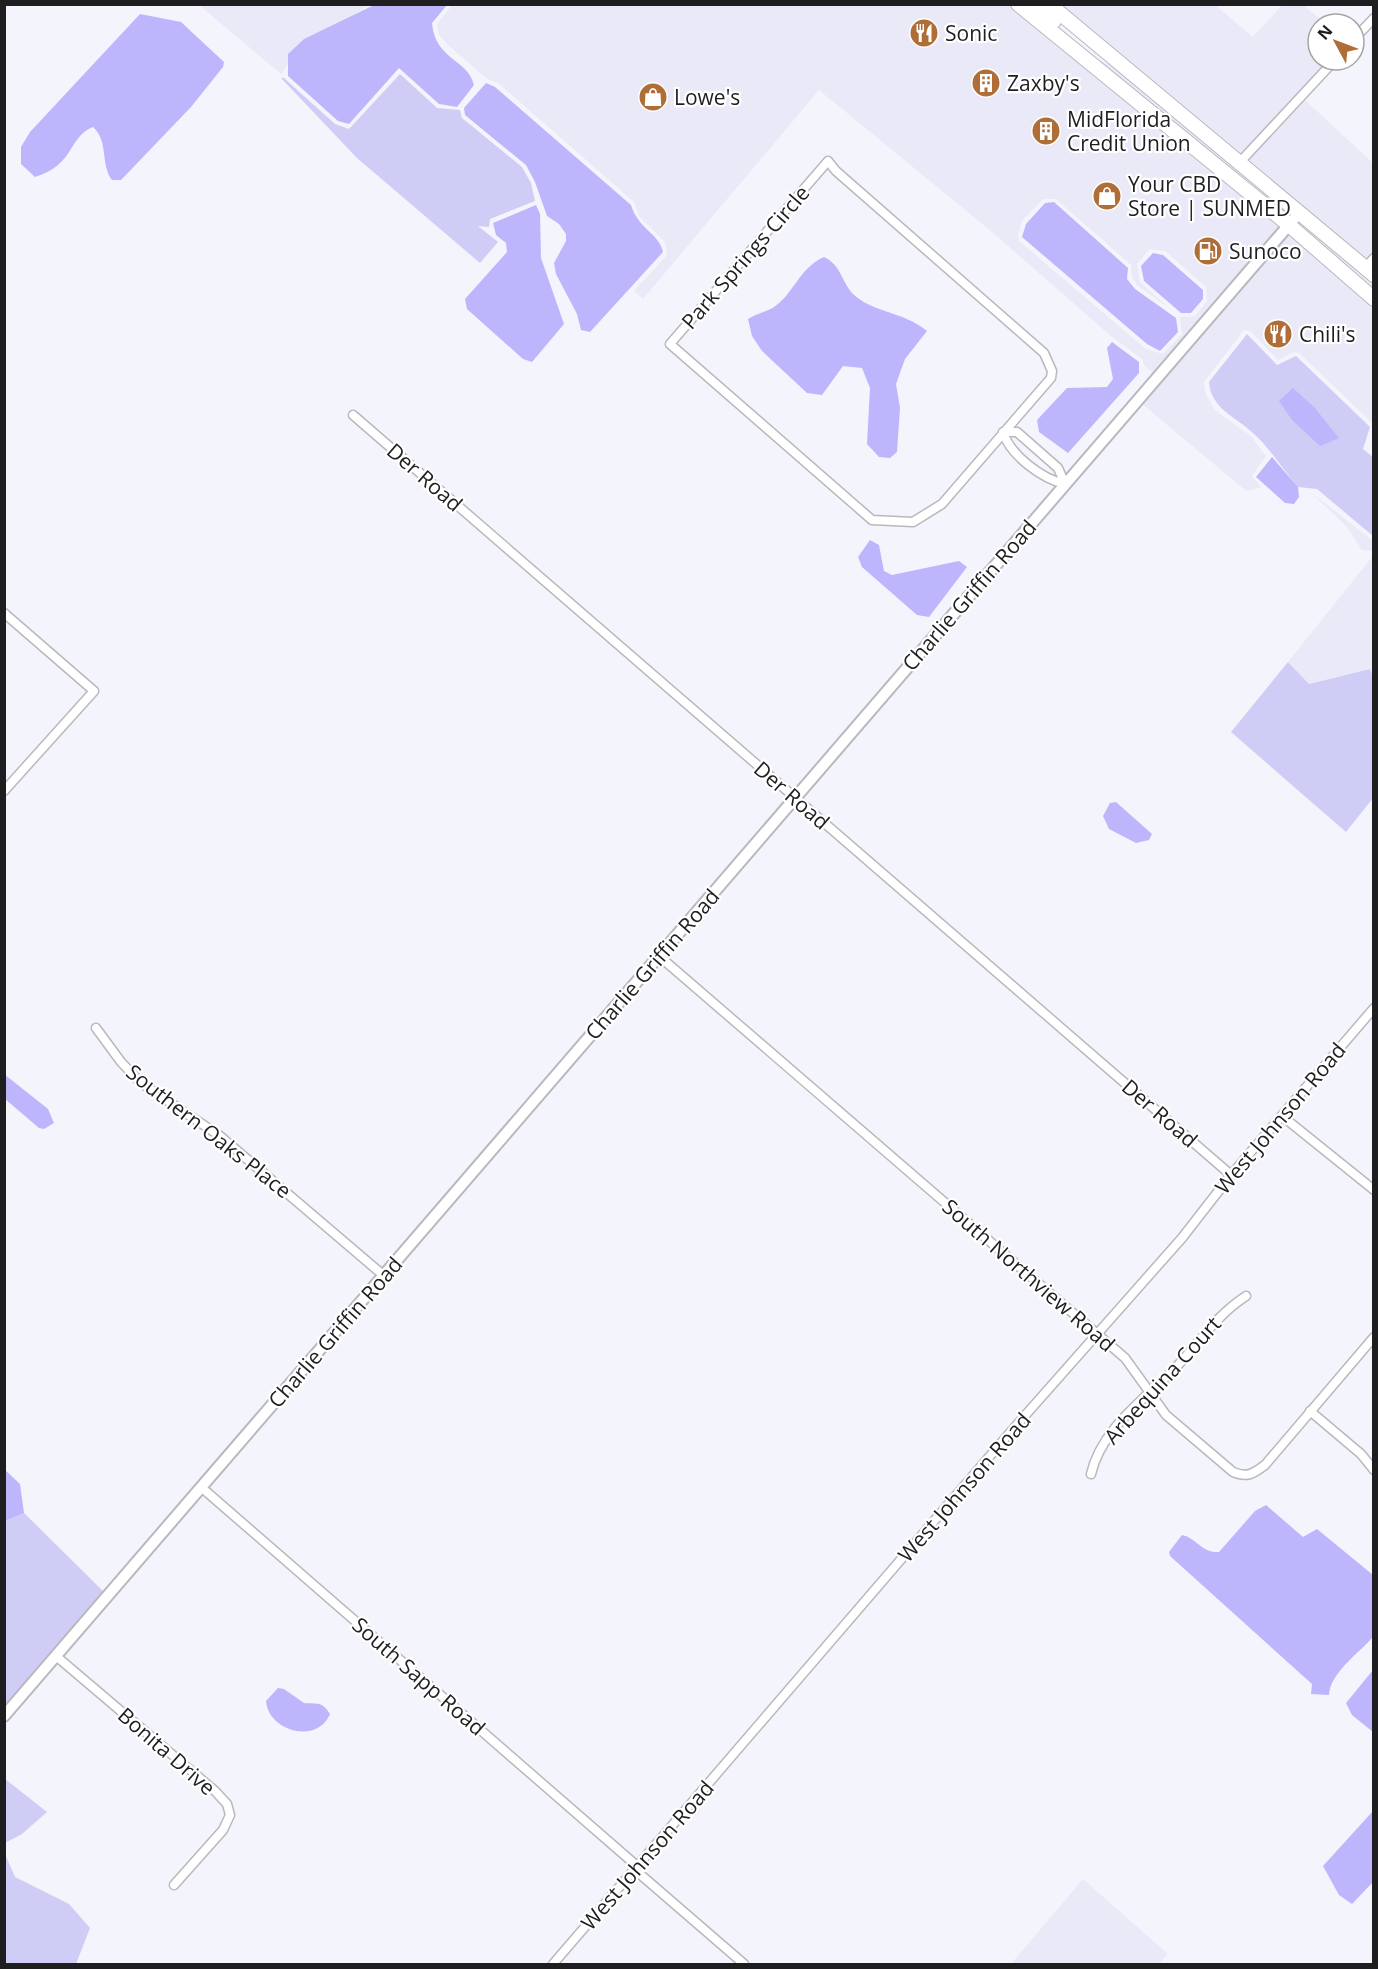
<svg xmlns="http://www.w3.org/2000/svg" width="1378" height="1969" viewBox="0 0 1378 1969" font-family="'Open Sans',sans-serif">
<rect width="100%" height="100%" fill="#f4f4fc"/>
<g fill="#eae9f8" fill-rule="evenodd">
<path d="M453,4L1010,5L1281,226L1153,373L1144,365L1142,359L1112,337L992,232L819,90L643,299L634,291L667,255L665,242L639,216L634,202L498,83L487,79L447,44L439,35L437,24ZM1043,199H1056L1131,265L1132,278L1138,286L1169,308L1140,282L1137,264L1150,249L1165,251L1206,287L1207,301L1195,316L1180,317L1182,334L1163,354L1146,349L1019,241L1018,236L1022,221Z"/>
<path d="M199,5H370L303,43L281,74Z"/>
<path d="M1056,5H1215L1253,37L1282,5H1303L1326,24H1318V60H1339L1305,100L1373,163V268Z"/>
<path d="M1090,56L1119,69L1293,212L1288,218Z"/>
<path d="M1301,220L1373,281V293L1296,225Z"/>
<path d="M1290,233L1373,305V424L1299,353L1294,352L1278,360L1250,331L1244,330L1204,382L1206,395L1216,411L1251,436L1266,456L1252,476L1261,487L1246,491L1141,403Z"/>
<path d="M1312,493L1373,541V551L1362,550L1347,527Z"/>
<path d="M1373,556V677L1369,669L1309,684L1288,662Z"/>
<path d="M1083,1879L1168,1954L1159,1964H1011Z"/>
</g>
<g fill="#cfccf6">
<path d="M400,74L437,108L460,110L462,118L522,167L531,183L535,201L490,219L489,227L478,226L498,242L480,263L357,158L281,78H284L335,124L349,129Z"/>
<path d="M1247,334L1277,365L1296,356L1370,427L1363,449L1373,457V536L1317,489L1298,487C1284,471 1269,447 1253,433C1235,416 1211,409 1209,382Z"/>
<path d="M1288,662L1309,684L1370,669L1373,677V798L1346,832L1231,732Z"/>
<path d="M24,1513L104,1592L5,1708V1521Z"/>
<path d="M5,1779L47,1812L22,1834L5,1843Z"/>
<path d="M5,1854L15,1877L69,1904L90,1928L76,1964H5Z"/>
</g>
<g fill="#bdb6fd">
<path d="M374,5H447L432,23C435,60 468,59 474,85L457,107L439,104L399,68L349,124L338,121L288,76V54L304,39Z"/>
<path d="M140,14L181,22L224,62L223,67L191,107L121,180H112C100,164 109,141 93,127C68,137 75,165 35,177L21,164V147L30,132Z"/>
<path d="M486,83L495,87L631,205C638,229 659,233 663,252L590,332L581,330L577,314L556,274L554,263L566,241V234L559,224L547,216L535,182L526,165L465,115L464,108Z"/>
<path d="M1054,202L1128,268L1127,279L1135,289L1176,318L1178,332L1160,351L1147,344L1022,237L1026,224L1045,203Z"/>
<path d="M536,205L540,214L541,258L564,324L532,362L523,359L467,309L465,299L507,252L506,243L496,235L493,223Z"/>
<path d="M1153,253L1163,255L1203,290V299L1191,313H1181L1144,281L1141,266Z"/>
<path d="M824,257C841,265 841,280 852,293C872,313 903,311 927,331L905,359L896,384L900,408L897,452L890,458L879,457L867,444L870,388L862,368L843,366L822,395L807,393L762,351L752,336L748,319C757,313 766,312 774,307C793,295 799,268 824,257Z"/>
<path d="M1112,342L1139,362V373L1068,453L1039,432L1037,420L1067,388L1107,387L1113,379L1107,348Z"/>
<path d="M1293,388L1314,407L1339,438L1320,446L1292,420L1279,401Z"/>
<path d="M1272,457L1298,487L1299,497L1294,504L1285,503L1256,477Z"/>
<path d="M870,540L879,545L884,571L892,575L959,561L967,567L929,617L917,615L862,567L858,557Z"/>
<path d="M1116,802L1152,834L1149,840L1136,843L1109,829L1103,816L1110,803Z"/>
<path d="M4,1074L48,1109L54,1123L44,1129L39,1128L5,1099Z"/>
<path d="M4,1469L20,1484L24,1513L5,1521Z"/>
<path d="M1266,1505L1303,1537L1317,1529L1373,1575V1637C1359,1653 1330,1673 1329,1695L1311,1694L1312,1684L1170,1556L1169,1552L1182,1535C1197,1538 1201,1553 1219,1552L1255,1511Z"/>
<path d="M1373,1670V1732L1352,1715L1346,1703Z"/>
<path d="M278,1688L284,1689L304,1703C317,1704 322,1701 330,1714C317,1745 268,1731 266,1701Z"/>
<path d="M1373,1811V1882L1352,1904L1339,1895L1323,1866Z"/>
</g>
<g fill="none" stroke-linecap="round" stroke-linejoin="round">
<g stroke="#b9b8bf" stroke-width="11">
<g id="minor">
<path d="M1354,39L1374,18"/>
<path d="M828,161L836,171L1044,353L1052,371L1051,378L942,504L913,522L872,520L670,344Z"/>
<path d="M1240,162L1335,60"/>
<path d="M1365,268L1374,258"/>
<path d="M353,415L1231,1175"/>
<path d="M1003,432H1017L1058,468L1065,484C1042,479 1010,455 1003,432Z"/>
<path d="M4,613L94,691L4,791"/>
<path d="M659,956L1125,1358L1166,1415L1233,1472C1247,1478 1253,1474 1265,1465L1374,1337"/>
<path d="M96,1028L121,1062L141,1083L220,1136L383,1275"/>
<path d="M1282,1116L1374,1190"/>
<path d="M1310,1411L1361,1454L1374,1470"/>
<path d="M1091,1474C1102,1427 1147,1398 1179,1364C1202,1339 1217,1315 1246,1296"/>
<path d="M201,1487L637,1866L641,1875L744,1964"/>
<path d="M56,1656L215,1791L227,1804L230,1815L223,1830L174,1885"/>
<path d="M553,1964L1014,1428L1182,1238L1231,1175L1374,1008"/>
</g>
</g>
<g stroke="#b9b8bf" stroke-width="14">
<path id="tertiary" d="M4,1716L1300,212"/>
</g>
<g stroke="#b9b8bf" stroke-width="16">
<g id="primary">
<path d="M1018,4L1289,225L1374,299"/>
<path d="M1034,4L1054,21"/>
<path d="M1049,4L1374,275"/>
</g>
</g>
<use href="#minor" stroke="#fff" stroke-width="8"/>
<use href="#tertiary" stroke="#fff" stroke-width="10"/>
<use href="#primary" stroke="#fff" stroke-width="14"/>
</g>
<defs>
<g id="restaurant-disc" transform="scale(1.5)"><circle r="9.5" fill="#af6e37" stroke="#fff"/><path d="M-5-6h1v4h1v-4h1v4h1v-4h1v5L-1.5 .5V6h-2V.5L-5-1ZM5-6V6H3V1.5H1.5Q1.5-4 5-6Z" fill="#fff"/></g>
<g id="building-disc" transform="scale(1.5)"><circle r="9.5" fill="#af6e37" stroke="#fff"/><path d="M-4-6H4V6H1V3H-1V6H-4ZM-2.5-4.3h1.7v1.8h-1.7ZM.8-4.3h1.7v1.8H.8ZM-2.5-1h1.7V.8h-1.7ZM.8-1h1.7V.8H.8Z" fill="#fff"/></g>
<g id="shop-disc" transform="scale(1.5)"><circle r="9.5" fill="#af6e37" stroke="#fff"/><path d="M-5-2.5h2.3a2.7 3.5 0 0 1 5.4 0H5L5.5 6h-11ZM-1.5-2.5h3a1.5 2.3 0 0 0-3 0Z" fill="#fff"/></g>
<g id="fuel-disc" transform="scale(1.5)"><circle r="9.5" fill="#af6e37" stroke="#fff"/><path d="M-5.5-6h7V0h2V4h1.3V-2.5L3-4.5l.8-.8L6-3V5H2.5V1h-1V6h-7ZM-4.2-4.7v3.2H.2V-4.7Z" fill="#fff"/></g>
</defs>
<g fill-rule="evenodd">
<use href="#restaurant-disc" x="924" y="33"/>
<use href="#building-disc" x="986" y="83"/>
<use href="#shop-disc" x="653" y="97"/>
<use href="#building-disc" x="1046" y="131"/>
<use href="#shop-disc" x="1107" y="196"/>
<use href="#fuel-disc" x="1208" y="251"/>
<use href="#restaurant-disc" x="1278" y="334"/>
</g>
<g text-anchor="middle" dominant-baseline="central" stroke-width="4.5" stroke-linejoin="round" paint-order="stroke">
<g font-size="21" fill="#1e1e20" stroke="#fff" text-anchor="start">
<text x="945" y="33">Sonic</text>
<text x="1007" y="83">Zaxby's</text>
<text x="674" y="97">Lowe's</text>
<text x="1067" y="119">MidFlorida<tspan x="1067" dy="24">Credit Union</tspan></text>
<text x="1128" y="184">Your CBD<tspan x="1128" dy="24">Store | SUNMED</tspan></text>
<text x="1229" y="251">Sunoco</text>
<text x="1299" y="334">Chili's</text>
</g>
<g font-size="21" fill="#1e1e20" stroke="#fff">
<text transform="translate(745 257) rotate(-49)">Park Springs Circle</text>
<text transform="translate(425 477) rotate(41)">Der Road</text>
<text transform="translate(969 595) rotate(-49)">Charlie Griffin Road</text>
<text transform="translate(792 795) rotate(41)">Der Road</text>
<text transform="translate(652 964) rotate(-49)">Charlie Griffin Road</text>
<text transform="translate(1160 1113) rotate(41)">Der Road</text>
<text transform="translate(1280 1118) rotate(-50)">West Johnson Road</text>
<text transform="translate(209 1131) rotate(38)">Southern Oaks Place</text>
<text transform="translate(1029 1275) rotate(41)">South Northview Road</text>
<text transform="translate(335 1332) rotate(-49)">Charlie Griffin Road</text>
<text transform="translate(1162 1380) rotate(-48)">Arbequina Court</text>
<text transform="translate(964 1487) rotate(-49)">West Johnson Road</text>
<text transform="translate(419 1676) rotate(41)">South Sapp Road</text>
<text transform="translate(167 1751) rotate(41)">Bonita Drive</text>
<text transform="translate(647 1855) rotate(-49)">West Johnson Road</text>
</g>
</g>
<rect width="1378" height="1969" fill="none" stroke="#1e1e20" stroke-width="12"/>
<g transform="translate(1336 42) rotate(311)"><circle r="28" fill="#ffffff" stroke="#a5a5a6" stroke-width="1.5"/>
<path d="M0-4.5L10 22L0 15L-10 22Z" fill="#af6e37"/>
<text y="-9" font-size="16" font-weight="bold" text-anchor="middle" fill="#1e1e20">N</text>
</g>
</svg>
